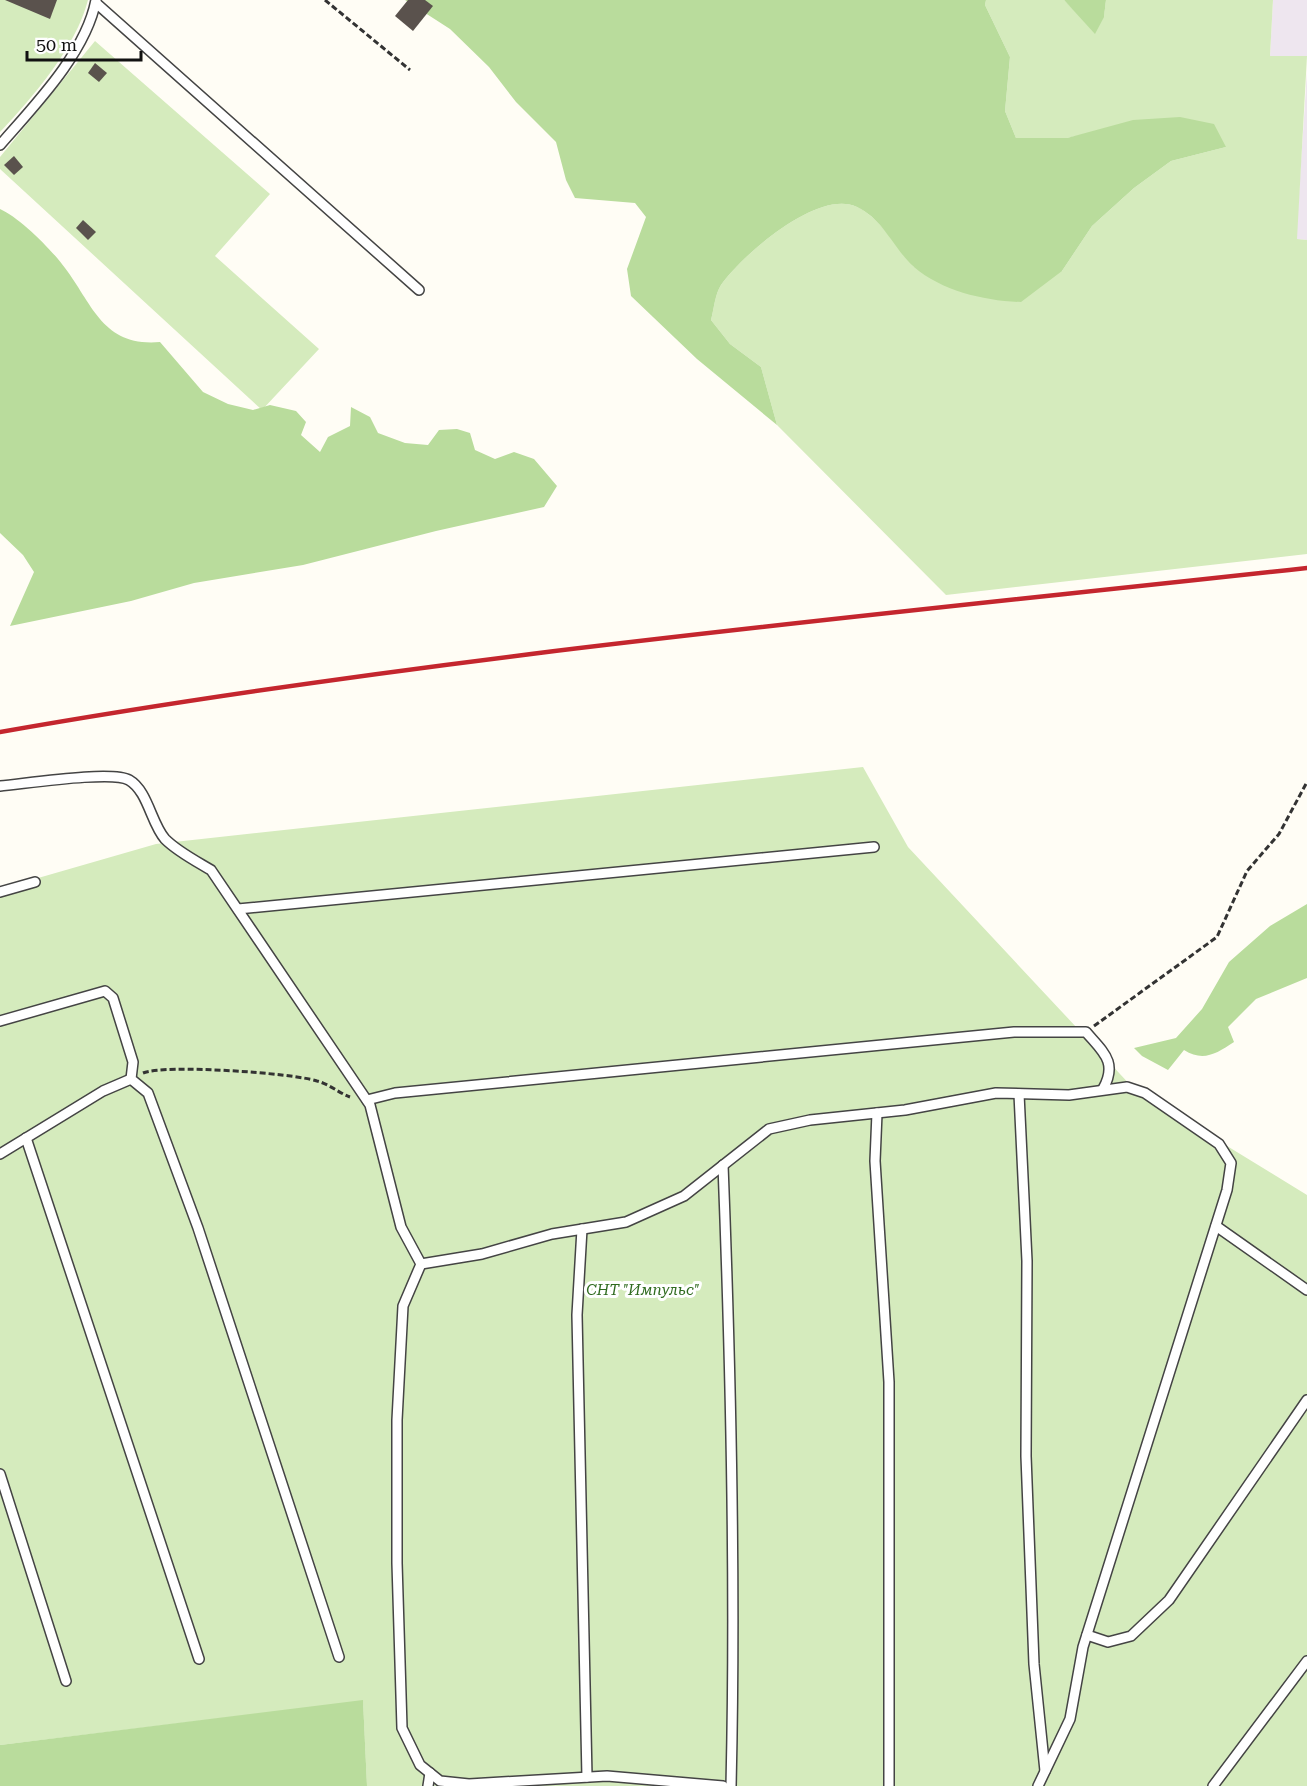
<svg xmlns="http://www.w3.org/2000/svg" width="1307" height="1786" viewBox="0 0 1307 1786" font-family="'Roboto Serif',serif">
<rect width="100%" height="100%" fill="#fffdf5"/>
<g fill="#eee6ef">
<path d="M1273,0H1307V56H1270Z"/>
<path d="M1307,72V240L1296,239Z"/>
</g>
<g fill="#d5ebbd">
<path d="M0,0H88C76,47 33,97 0,132Z"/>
<path d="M986,0H1064L1072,8L1104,17L1106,0H1273L1270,56H1307L1297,239L1307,240V554L946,595L777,425L761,367L730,344L711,320C714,309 715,294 721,285C742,255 819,188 857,207C878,216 899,249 914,267L1062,271L1092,226L1134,188L1171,161L1226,147L1095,132L1067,138H1016L1005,111L1010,57L985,5Z"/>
<path d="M95,41L270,194L215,256L319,349L262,410L0,169V157Z"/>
<path d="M863,767L908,847L1134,1089L1307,1195V1786H367L363,1701L0,1745V889L156,844Z"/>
</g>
<g fill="#b9dc9c">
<path d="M405,0H986L985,5L1010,57L1005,111L1016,138H1067L1133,120L1180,117L1214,124L1226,147L1171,161L1134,188L1092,226L1062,271L1021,302C985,301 942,291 914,267C894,249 883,219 857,207C819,188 742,255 721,285C715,294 714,309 711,320L730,344L761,367L777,425L697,359L631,296L627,269L646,217L635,203L575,198L566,180L556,142L516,102L489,67L450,29Z"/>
<path d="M1064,0H1106L1104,17L1095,34Z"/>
<path d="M0,209C19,217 53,251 65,268C93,305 103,347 160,342L203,392L228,404L253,410L270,405L296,411L306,422L301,435L320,452L328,437L350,426L351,407L370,417L378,433L405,443L428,445L439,430L457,429L470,433L475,450L495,459L514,452L534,459L557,486L544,507L436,531L303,565L194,583L131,601L10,626L34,572L23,555L0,533Z"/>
<path d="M1307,904V978L1256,999L1228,1027L1234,1042C1216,1054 1203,1062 1184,1050L1168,1070L1142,1056L1134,1048L1176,1038L1202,1009L1229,962L1270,926Z"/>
<path d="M363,1700L367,1786H0V1745Z"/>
</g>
<g fill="#5a524d">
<path d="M5,0H57L50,19Z"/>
<path d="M408,0H425L433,6L413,31L395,16Z"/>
<path d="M95,63L107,73L99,82L88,73Z"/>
<path d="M14,156L23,167L14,175L4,165Z"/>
<path d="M83,220L96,232L88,240L76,228Z"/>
</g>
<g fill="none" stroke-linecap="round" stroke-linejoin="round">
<g stroke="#444" stroke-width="12">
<g id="lane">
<path d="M96,3L419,290"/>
<path d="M0,145C34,106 86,53 96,0"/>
<path d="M0,786C24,784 112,770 129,780C148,791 151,823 165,839C178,852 196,861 211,870L370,1105L401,1227L421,1264L403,1306L397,1420V1563L402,1728L420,1765L440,1781L469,1784L607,1776L723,1786"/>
<path d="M0,892L35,882"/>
<path d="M238,909L874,847"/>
<path d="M0,1021L105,991L113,998L133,1062L131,1079L148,1093L198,1228L339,1657"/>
<path d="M1019,1094L1027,1261L1026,1456L1034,1664L1045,1771"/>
<path d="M367,1100L395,1093L1014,1032H1086C1103,1052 1118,1062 1103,1089"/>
<path d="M877,1113L875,1161L889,1382V1786"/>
<path d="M26,1138L199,1659"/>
<path d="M0,1154L103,1091L131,1079"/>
<path d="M723,1165C731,1372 736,1579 731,1786"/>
<path d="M1216,1226L1307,1290"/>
<path d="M582,1229L577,1315L587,1777"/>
<path d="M421,1264L482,1254L552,1234L626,1222L684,1196L769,1129L810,1120L905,1110L996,1093L1069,1095L1127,1087L1145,1093L1219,1144L1231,1163L1227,1190L1083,1647L1070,1719L1038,1786"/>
<path d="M0,1474L66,1681"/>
<path d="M1087,1635L1108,1642L1131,1636L1169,1600L1307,1400"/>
<path d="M428,1786L430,1773"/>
<path d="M1213,1786L1307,1661"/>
</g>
</g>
<g stroke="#333" stroke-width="3" stroke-dasharray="6 3" stroke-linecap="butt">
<path d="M325,0L410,70"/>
<path d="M1094,1026L1217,937L1247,871L1279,834L1307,782"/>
<path d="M143,1073C164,1064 293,1073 317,1081C329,1084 339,1093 350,1097"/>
</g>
<use href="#lane" stroke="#fff" stroke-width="9"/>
<path stroke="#c4262e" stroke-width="4.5" d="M0,732C432,656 871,616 1307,568"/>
</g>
<g text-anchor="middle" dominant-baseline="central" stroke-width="6" stroke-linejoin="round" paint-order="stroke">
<g font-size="15" font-style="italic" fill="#2f6b1f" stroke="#fff">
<text x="643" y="1290">СНТ "Импульс"</text>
</g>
</g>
<path d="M27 51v9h114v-9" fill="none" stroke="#111111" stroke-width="3"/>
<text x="36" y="51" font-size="18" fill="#111111" stroke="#ffffff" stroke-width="4.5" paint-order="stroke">50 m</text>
</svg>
